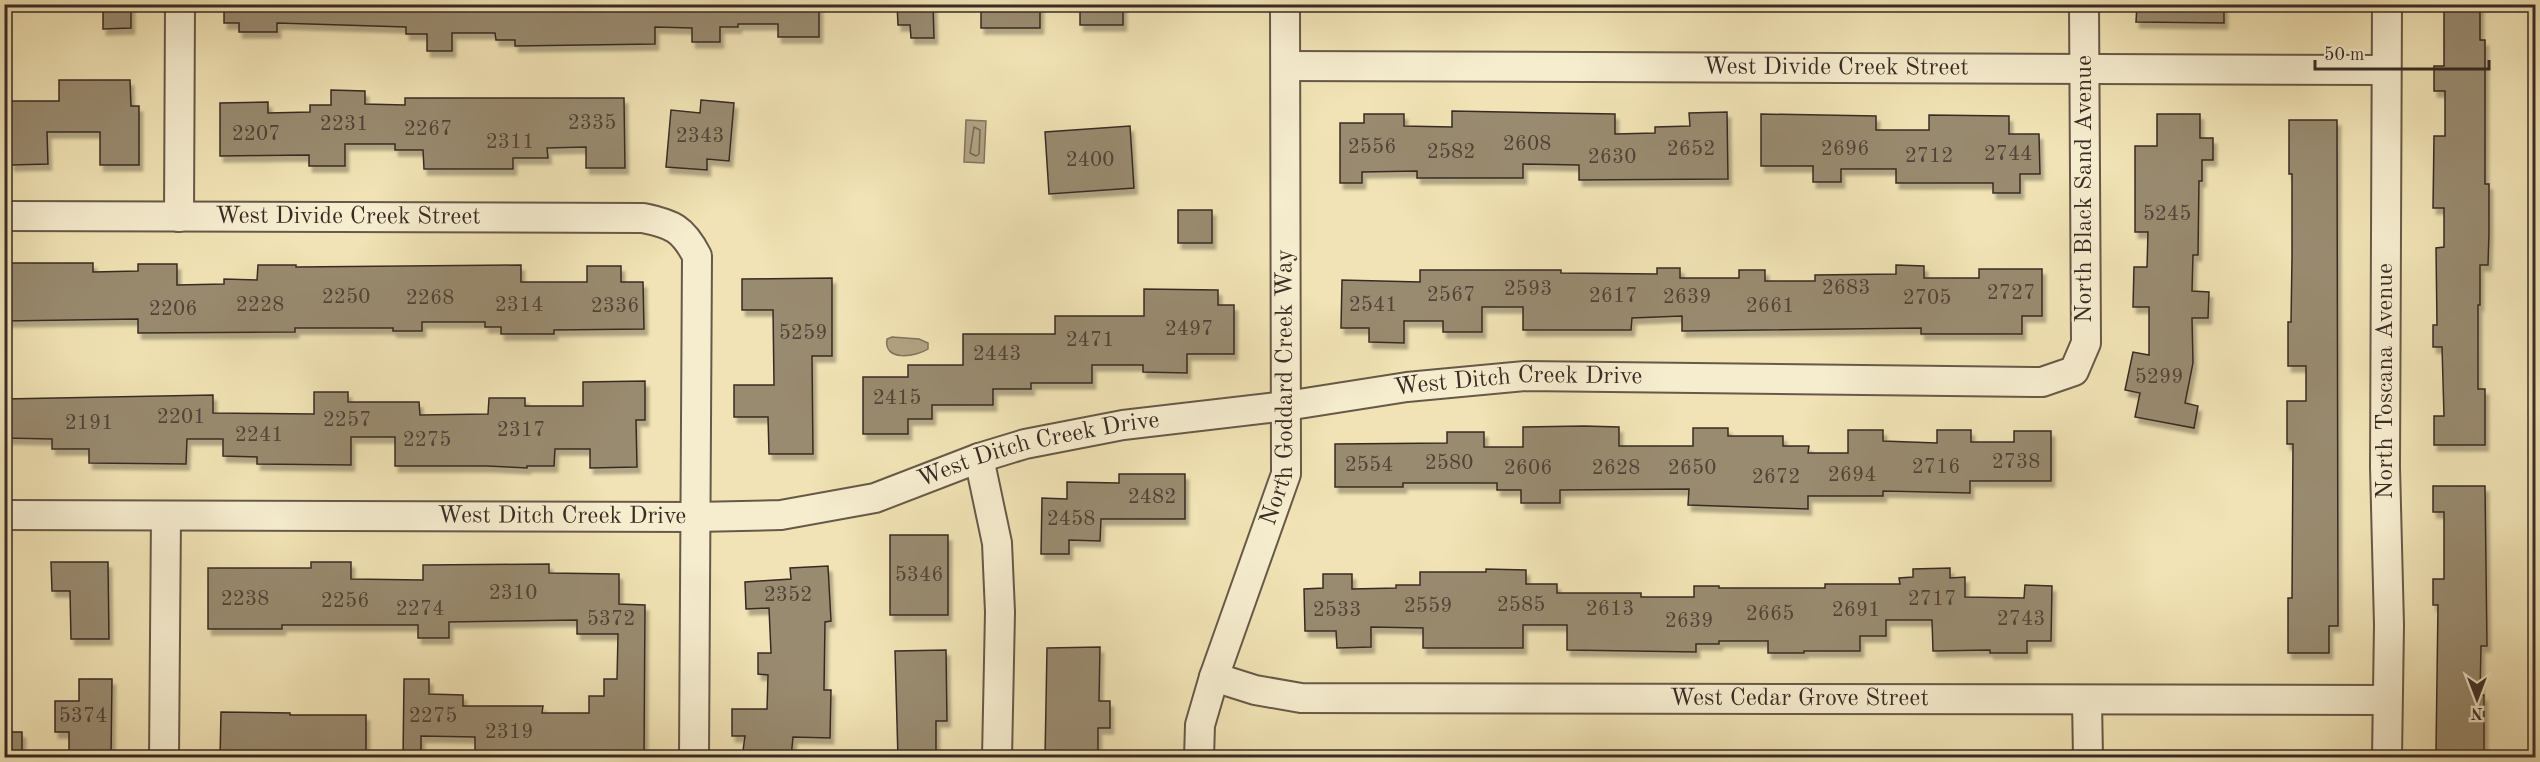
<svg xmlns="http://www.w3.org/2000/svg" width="2540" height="762" viewBox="0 0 2540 762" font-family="'Old Standard TT',serif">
<defs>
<filter id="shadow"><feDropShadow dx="3.5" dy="6" stdDeviation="1.5" flood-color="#0004"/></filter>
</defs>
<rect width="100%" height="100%" fill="#f1e3b5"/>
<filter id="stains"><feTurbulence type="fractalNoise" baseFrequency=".00333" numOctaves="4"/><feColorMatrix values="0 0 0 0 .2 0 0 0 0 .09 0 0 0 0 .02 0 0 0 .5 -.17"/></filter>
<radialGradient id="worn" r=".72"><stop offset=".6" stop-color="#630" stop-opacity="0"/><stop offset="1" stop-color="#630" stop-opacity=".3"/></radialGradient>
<g fill="#b2a484" stroke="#82745e" stroke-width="1.5">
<path d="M966,120L986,121L984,163L964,162Z"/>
<path d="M892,337L919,339L928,343V349C916,357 883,362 887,339Z"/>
</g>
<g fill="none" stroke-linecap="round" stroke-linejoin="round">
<path stroke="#766854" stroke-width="1.5" d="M974,127L980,130L979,154L976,156L970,153Z"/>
</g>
<g fill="#998b6f" stroke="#392b24" stroke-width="1.5" filter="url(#shadow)">
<path d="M103,4H131V28L103,29Z"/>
<path d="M224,4H819V37H778V24H738V27H720V42H692V28L655,27V44L515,46V40H496L495,33H452V51H427V34H406V27L277,23V32H239V23H224Z"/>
<path d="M897,4H933L934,38H911L910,25H898Z"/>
<rect x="981" y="4" width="59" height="24"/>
<rect x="1080" y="4" width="43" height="21"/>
<path d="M2137,4H2224V23L2136,22Z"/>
<path d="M2444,4H2480V40H2485V184H2489V234L2488,265H2480V305H2478V389H2485V445H2434V416H2444L2442,347H2433V325H2437L2436,248L2444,247V208H2433L2434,136H2445V91H2434V66H2444Z"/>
<path d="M59,80H130L131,106H139V165H100V132H47L48,164L11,165L10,142H4V101H59Z"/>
<path d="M331,90L365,91V104L405,105V98H624L625,168H586V147L547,148L548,158H513V169H424L423,150H395V144H345V166H309V155L220,156V103L268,102V113L310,112V105H331Z"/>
<path d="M701,100L734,103L729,161L707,159V170L666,167L671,110L700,113Z"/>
<path d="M1452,111L1615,114V134L1655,133V127L1690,126L1689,113L1727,112L1728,179L1579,180V165L1523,164V178H1417V171L1362,172V183H1340V123H1364V114H1404V126L1452,127Z"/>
<path d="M1761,114L1876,116V130H1929V115L2009,116V134H2039L2040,174H2020V193H1993V183H1896V169H1841V182H1813V166H1761Z"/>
<path d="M2157,114H2200V138H2213V160H2202V181H2199L2198,255H2193L2192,291L2209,292L2208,318H2192L2193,363L2185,403L2198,406L2194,428L2135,417L2140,393L2125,390L2133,352L2149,355V307H2133L2134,267H2147L2148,232H2135V146H2157Z"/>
<path d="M2289,120H2337L2338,626H2329V653H2288V598H2292L2293,444H2287V401H2306V366H2288V322H2291L2292,258V174H2289Z"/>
<path d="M1130,126L1134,188L1049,194L1045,132Z"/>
<rect x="1178" y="210" width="34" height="33"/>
<path d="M4,263H93V272L138,271V264H177V285L224,284V279L257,280L258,265H296V267L521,265V282H587V266H621V282H643L644,329L554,330V334H501V327H485V322H422V331H393V328H295V332L138,333V319L4,321Z"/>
<path d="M1896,265L1924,266V278H1979V269H2042V316H2022V334H1921V328L1682,331V316L1632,318L1631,330H1523V307H1482V332H1443V321H1404V343L1369,342V328H1341L1342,280L1420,282V270H1561V273L1657,274V268H1680V278H1739V270H1765V281H1815V275L1896,274Z"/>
<path d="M832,278V356H812L813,454H769L768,417H734V385H774L773,310H742V279Z"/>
<path d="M1144,289L1218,290V305H1234V354H1187V373L1143,372V365H1092V383H1031V389H993V405H932V419H908V434H863V377H908V365H963V334H1055V316H1144Z"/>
<path d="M645,381V420H636L637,467L590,468V449H555L554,466H527V468L487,466H395V437H351V465L257,464V457L223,456V439H187L186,464L89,463V449H52V439L4,438V399L213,395V413L314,414V392H348V402H419L420,415L488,414L489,398H525V406H583V382Z"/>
<path d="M1584,426L1619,427V446H1693V428H1728V436H1783V446H1809L1808,453H1848V430H1883V441L1937,443V430H1971V442H2014V431H2051V481H1970V493L1883,491V496H1808V509L1688,505L1689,489L1560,490V503H1521V490H1497V483H1403V487H1335V444L1447,443V432H1484V447H1523V427Z"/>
<path d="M1119,474H1185V519H1101L1100,541L1069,540V554H1041L1042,498L1067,499V482L1119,483Z"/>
<path d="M2433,486H2485L2487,646H2481L2480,695H2484V751H2436L2438,605H2433V579H2444V512H2433Z"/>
<rect x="890" y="535" width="58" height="80"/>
<path d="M51,562H108L109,639H71L70,591H52Z"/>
<path d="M311,562H351V579L423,580V565L549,564V573L619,574V604L645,605L644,757L475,758V737L421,736V758H403L404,679H429V694L463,695V706H543L542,713H589V696H604V679H617L618,634H577V620L449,622V638H418V625H282V629H208V568H311Z"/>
<path d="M828,566L831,621L825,622L824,690H831L830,738L793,737L791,758H742L745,736H732V709H767L768,675L758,674V653H771L769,608L746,609L745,582L791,579L790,568Z"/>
<path d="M1950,568V578L1965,577V597L2024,598L2025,585L2052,586L2051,641H2027V653H1990V650L1933,651L1932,620H1886V636H1860V651H1804V653H1768V641H1719V644H1696V652L1567,650V625H1523V648H1423V628L1371,627V647L1337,648L1336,631H1305L1304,589L1323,588V574H1352V589L1396,588V585H1420V572H1486V569L1526,570V584H1557V593H1641V597H1694V586H1719V588H1825V584H1900L1899,578L1913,577V569Z"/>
<path d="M1100,647L1099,701H1110V728H1098V758H1045L1047,648Z"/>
<path d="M946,650L947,721H936V758H898L895,651Z"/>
<path d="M79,679H112L111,758H69V732H55V701H79Z"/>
<path d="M221,712L290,713V715H366V753L344,752V758H220Z"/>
<rect x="4" y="732" width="18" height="26"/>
</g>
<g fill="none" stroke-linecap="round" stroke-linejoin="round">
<g stroke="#675948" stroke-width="32">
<g id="minor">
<path d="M2387,4L2385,467L2389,625L2387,758"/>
<path id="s1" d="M1287,66L2386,70"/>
<path id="s2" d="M4,216L643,218C673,224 683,229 697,256L694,758"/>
<path d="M179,217L180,4"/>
<path d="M979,458L997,543L1000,612L997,758"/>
<path id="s3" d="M4,515L696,517L781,515L875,498L979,458L1025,444L1123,425L1286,406L1407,387L1525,376L2042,382L2074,371L2086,343L2084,4"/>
<path id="s4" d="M1214,677L1255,690L1301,698L2387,700"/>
<path d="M2087,700L2088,758"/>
<path d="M164,758L166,516"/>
<path id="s5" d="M1199,758L1200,725L1214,677L1286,474L1285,4"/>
</g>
</g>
<use href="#minor" stroke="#f6edcf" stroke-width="28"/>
</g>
<g text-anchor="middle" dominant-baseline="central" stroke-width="4.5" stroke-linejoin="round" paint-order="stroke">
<g font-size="21" fill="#514337">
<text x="592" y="123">2335</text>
<text x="344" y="124">2231</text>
<text x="428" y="129">2267</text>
<text x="256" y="134">2207</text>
<text x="700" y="136">2343</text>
<text x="510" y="142">2311</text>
<text x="1527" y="144">2608</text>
<text x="1372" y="147">2556</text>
<text x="1691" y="149">2652</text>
<text x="1845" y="149">2696</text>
<text x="1451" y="152">2582</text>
<text x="2008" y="154">2744</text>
<text x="1929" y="156">2712</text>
<text x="1612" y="157">2630</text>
<text x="1090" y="160">2400</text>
<text x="2167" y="214">5245</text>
<text x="1846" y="288">2683</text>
<text x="1528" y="289">2593</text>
<text x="2011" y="293">2727</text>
<text x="1451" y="295">2567</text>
<text x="1613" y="296">2617</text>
<text x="346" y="297">2250</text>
<text x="1687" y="297">2639</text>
<text x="430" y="298">2268</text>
<text x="1927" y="298">2705</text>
<text x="260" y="305">2228</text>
<text x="519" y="305">2314</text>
<text x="1373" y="305">2541</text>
<text x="615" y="306">2336</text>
<text x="1770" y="306">2661</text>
<text x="173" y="309">2206</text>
<text x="1189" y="329">2497</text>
<text x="803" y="333">5259</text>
<text x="1090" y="340">2471</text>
<text x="997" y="354">2443</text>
<text x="2159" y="377">5299</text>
<text x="897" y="398">2415</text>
<text x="181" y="417">2201</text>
<text x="347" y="420">2257</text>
<text x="89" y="423">2191</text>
<text x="521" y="430">2317</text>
<text x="259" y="435">2241</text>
<text x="427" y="440">2275</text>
<text x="2016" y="462">2738</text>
<text x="1449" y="463">2580</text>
<text x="1369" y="465">2554</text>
<text x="1936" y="467">2716</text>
<text x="1528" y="468">2606</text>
<text x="1616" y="468">2628</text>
<text x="1692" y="468">2650</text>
<text x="1852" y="475">2694</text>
<text x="1776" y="477">2672</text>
<text x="1152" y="497">2482</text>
<text x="1071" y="519">2458</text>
<text x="919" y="575">5346</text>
<text x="513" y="593">2310</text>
<text x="788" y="595">2352</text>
<text x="245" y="599">2238</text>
<text x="1932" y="599">2717</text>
<text x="345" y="601">2256</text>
<text x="1521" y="605">2585</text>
<text x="1428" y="606">2559</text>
<text x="420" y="609">2274</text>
<text x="1610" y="609">2613</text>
<text x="1337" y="610">2533</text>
<text x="1856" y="610">2691</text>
<text x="1770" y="614">2665</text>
<text x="611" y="619">5372</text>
<text x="2021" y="619">2743</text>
<text x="1689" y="621">2639</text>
<text x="83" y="716">5374</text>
<text x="433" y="716">2275</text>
<text x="509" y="732">2319</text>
</g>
<g font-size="24" fill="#392b24" stroke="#f6edcf">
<text stroke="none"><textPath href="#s1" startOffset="549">West Divide Creek Street</textPath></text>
<text transform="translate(2085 189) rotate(-90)">North Black Sand Avenue</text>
<text stroke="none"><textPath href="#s2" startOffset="344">West Divide Creek Street</textPath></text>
<text transform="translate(2386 381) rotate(-90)">North Toscana Avenue</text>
<text stroke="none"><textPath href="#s3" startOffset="1530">West Ditch Creek Drive</textPath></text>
<text stroke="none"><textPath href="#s5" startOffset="384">North Goddard Creek Way</textPath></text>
<text stroke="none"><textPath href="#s3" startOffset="1044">West Ditch Creek Drive</textPath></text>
<text stroke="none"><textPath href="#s3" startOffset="558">West Ditch Creek Drive</textPath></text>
<text stroke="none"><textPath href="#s4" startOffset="588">West Cedar Grove Street</textPath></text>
</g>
</g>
<rect width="2540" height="762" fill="none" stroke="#f1e3b5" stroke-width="24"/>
<rect x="6" y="6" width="2528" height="750" fill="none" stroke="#392b24" stroke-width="3"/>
<rect x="12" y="12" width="2516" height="738" fill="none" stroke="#392b24" stroke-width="1.5"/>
<g transform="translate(2477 699) rotate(180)" stroke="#f6edcf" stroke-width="4.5" paint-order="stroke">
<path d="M0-4.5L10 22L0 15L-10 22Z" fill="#392b24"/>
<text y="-9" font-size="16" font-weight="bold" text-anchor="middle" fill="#392b24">N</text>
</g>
<path d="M2315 60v9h174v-9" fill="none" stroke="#392b24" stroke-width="3"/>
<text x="2324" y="60" font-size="18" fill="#392b24" stroke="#f6edcf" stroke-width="4.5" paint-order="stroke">50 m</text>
<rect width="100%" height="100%" filter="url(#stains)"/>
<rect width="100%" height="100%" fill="url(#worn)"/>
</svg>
